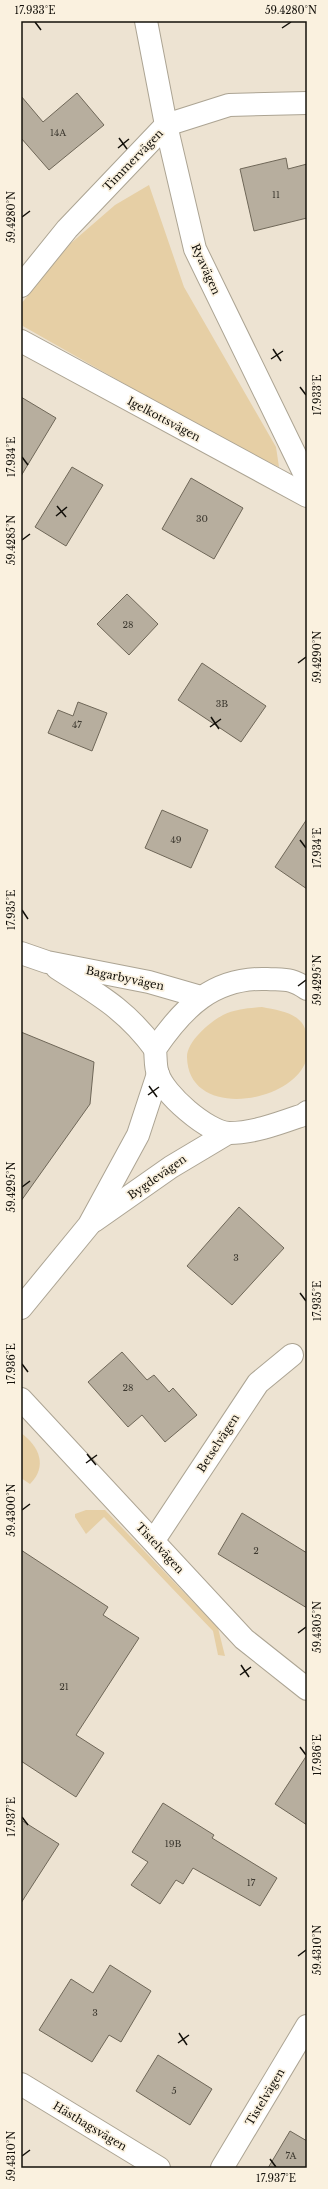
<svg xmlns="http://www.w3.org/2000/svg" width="328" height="2189" viewBox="0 0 328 2189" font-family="'Libre Baskerville',serif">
<rect width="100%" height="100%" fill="#ede3d2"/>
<g fill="#e6cfa5">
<path d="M149,185L184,287L276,447L279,467L225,441L21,325V304L70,244L115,205Z"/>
<path d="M262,1007C283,1011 307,1014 307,1040C307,1047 308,1055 306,1061C291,1104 188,1120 187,1057C187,1041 210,1022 223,1015C235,1009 249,1008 262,1007Z"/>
<path d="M21,1433C39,1446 48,1466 30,1484L21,1478Z"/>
<path d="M86,1510H105L218,1628L225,1656L218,1655L213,1631L104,1517L86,1534L75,1517V1514Z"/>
</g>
<g fill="#b7ae9e" stroke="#6f6758">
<path d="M77,93L104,125L49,170L21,138V96L43,122Z"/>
<path d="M286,158L288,169L307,164V218L254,231L240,169Z"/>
<path d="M21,397L56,418L21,476Z"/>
<path d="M72,467L103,485L66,546L35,527Z"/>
<path d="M191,478L243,508L214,559L162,529Z"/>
<path d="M127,594L158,624L129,655L97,624Z"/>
<path d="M202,663L266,706L241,742L178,700Z"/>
<path d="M78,702L107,713L92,751L48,733L58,710L73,716Z"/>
<path d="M162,810L208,830L191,868L145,848Z"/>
<path d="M307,819V889L275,867Z"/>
<path d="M21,1032L94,1062L90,1104L21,1201Z"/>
<path d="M239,1207L284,1248L232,1305L187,1266Z"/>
<path d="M122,1352L147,1380L154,1375L169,1392L173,1388L197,1415L165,1442L142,1415L128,1427L88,1382Z"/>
<path d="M242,1513L307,1553V1608L218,1554Z"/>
<path d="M21,1550L108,1607L103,1615L139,1638L76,1735L104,1753L76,1797L21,1761Z"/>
<path d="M307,1755V1825L275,1804Z"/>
<path d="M163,1803L214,1835L212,1838L277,1878L260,1906L193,1868L183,1884L176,1880L160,1904L131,1885L148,1862L132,1852Z"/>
<path d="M21,1820L59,1844L21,1903Z"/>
<path d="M110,1965L151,1991L121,2042L109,2035L92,2062L39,2030L71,1979L93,1993Z"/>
<path d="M158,2055L212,2089L190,2125L136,2091Z"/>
<path d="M290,2131L307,2141V2168H268Z"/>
</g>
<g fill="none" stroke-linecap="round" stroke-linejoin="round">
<g stroke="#aca493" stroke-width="24">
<g id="minor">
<path d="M146,21L166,125L195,249L307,479"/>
<path d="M21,286L67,229L166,125L229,105L307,103"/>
<path d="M21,341L307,496"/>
<path d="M21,1399L244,1639L307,1689"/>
<path d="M154,1540L258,1383L292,1355"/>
<path d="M21,2084L159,2168"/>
<path d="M222,2168L307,2026"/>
</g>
</g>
<g stroke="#aca493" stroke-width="24">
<g id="tertiary">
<path d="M21,953L47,962L149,982L201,997"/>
<path d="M57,968C97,994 126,1009 155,1049"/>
<path d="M307,989C291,978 286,980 267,979C213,977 183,1008 155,1049C156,1057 155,1067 158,1074C164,1094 207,1132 229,1133C254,1133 280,1123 303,1115L307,1112"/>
<path d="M94,1221L171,1167L228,1133"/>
<path d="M21,1308L89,1225L138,1135L158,1074"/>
</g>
</g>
<use href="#minor" stroke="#fff" stroke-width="22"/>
<use href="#tertiary" stroke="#fff" stroke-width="22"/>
</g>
<path fill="none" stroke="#13100a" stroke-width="1.5" d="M35,22L41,30M282,28L291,22M119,138L127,149M118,148L129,139M22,217L30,211M273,349L281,361M271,359L283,351M300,387L306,395M22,457L28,465M57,506L66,517M56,516L67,507M22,540L30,534M298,663L306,657M211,717L219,729M210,727L221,719M300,840L306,848M22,910L28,919M298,986L306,980M149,1086L157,1097M148,1095L159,1087M22,1187L30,1181M300,1293L306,1301M22,1364L28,1372M87,1454L96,1465M86,1463L97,1455M22,1510L30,1504M298,1633L306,1627M241,1665L249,1677M240,1675L251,1667M300,1747L306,1755M22,1817L28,1825M298,1956L306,1950M179,2033L187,2045M178,2043L189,2035M22,2156L30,2150M270,2159L276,2167"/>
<g text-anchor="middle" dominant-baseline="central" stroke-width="3.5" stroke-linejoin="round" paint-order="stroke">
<g font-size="9" fill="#3c382f">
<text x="58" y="132">14A</text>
<text x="276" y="194">11</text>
<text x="202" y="518">30</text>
<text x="128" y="624">28</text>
<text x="222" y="703">3B</text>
<text x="77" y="724">47</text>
<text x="176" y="839">49</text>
<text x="236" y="1257">3</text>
<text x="128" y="1387">28</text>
<text x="256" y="1550">2</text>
<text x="64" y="1686">21</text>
<text x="173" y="1843">19B</text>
<text x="251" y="1882">17</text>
<text x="95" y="2012">3</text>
<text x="174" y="2090">5</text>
<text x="291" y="2155">7A</text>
</g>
<g font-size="11" fill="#13100a" stroke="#faf1df">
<text transform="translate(133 160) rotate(-46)">Timmervägen</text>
<text transform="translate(206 269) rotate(66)">Ryavägen</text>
<text transform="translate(164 419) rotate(28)">Igelkottsvägen</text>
<text transform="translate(125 978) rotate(12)">Bagarbyvägen</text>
<text transform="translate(157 1177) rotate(-35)">Bygdevägen</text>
<text transform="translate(218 1443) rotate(-57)">Betselvägen</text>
<text transform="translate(160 1548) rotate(47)">Tistelvägen</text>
<text transform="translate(265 2097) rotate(-59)">Tistelvägen</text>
<text transform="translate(90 2126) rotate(31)">Hästhagsvägen</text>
</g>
</g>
<rect width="328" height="2189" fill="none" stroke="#faf1df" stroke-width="44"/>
<rect x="22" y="22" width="284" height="2145" fill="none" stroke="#13100a" stroke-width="1.5"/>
<g font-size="10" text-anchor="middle" fill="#13100a">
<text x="35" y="14">17.933°E</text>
<text x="291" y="14">59.4280°N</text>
<text transform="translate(11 217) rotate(-90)" y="4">59.4280°N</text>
<text transform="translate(317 395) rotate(-90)" y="4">17.933°E</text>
<text transform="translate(11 457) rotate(-90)" y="4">17.934°E</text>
<text transform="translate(11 540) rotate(-90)" y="4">59.4285°N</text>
<text transform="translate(317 657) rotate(-90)" y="4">59.4290°N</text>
<text transform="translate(317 848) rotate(-90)" y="4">17.934°E</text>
<text transform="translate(11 910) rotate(-90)" y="4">17.935°E</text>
<text transform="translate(317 980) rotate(-90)" y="4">59.4295°N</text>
<text transform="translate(11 1187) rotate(-90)" y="4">59.4295°N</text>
<text transform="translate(317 1301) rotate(-90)" y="4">17.935°E</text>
<text transform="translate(11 1364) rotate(-90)" y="4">17.936°E</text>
<text transform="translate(11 1510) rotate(-90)" y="4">59.4300°N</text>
<text transform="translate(317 1627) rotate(-90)" y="4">59.4305°N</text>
<text transform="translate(317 1755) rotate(-90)" y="4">17.936°E</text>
<text transform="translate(11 1817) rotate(-90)" y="4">17.937°E</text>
<text transform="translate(317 1950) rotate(-90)" y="4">59.4310°N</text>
<text transform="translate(11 2156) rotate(-90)" y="4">59.4310°N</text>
<text x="276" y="2182">17.937°E</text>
</g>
</svg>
